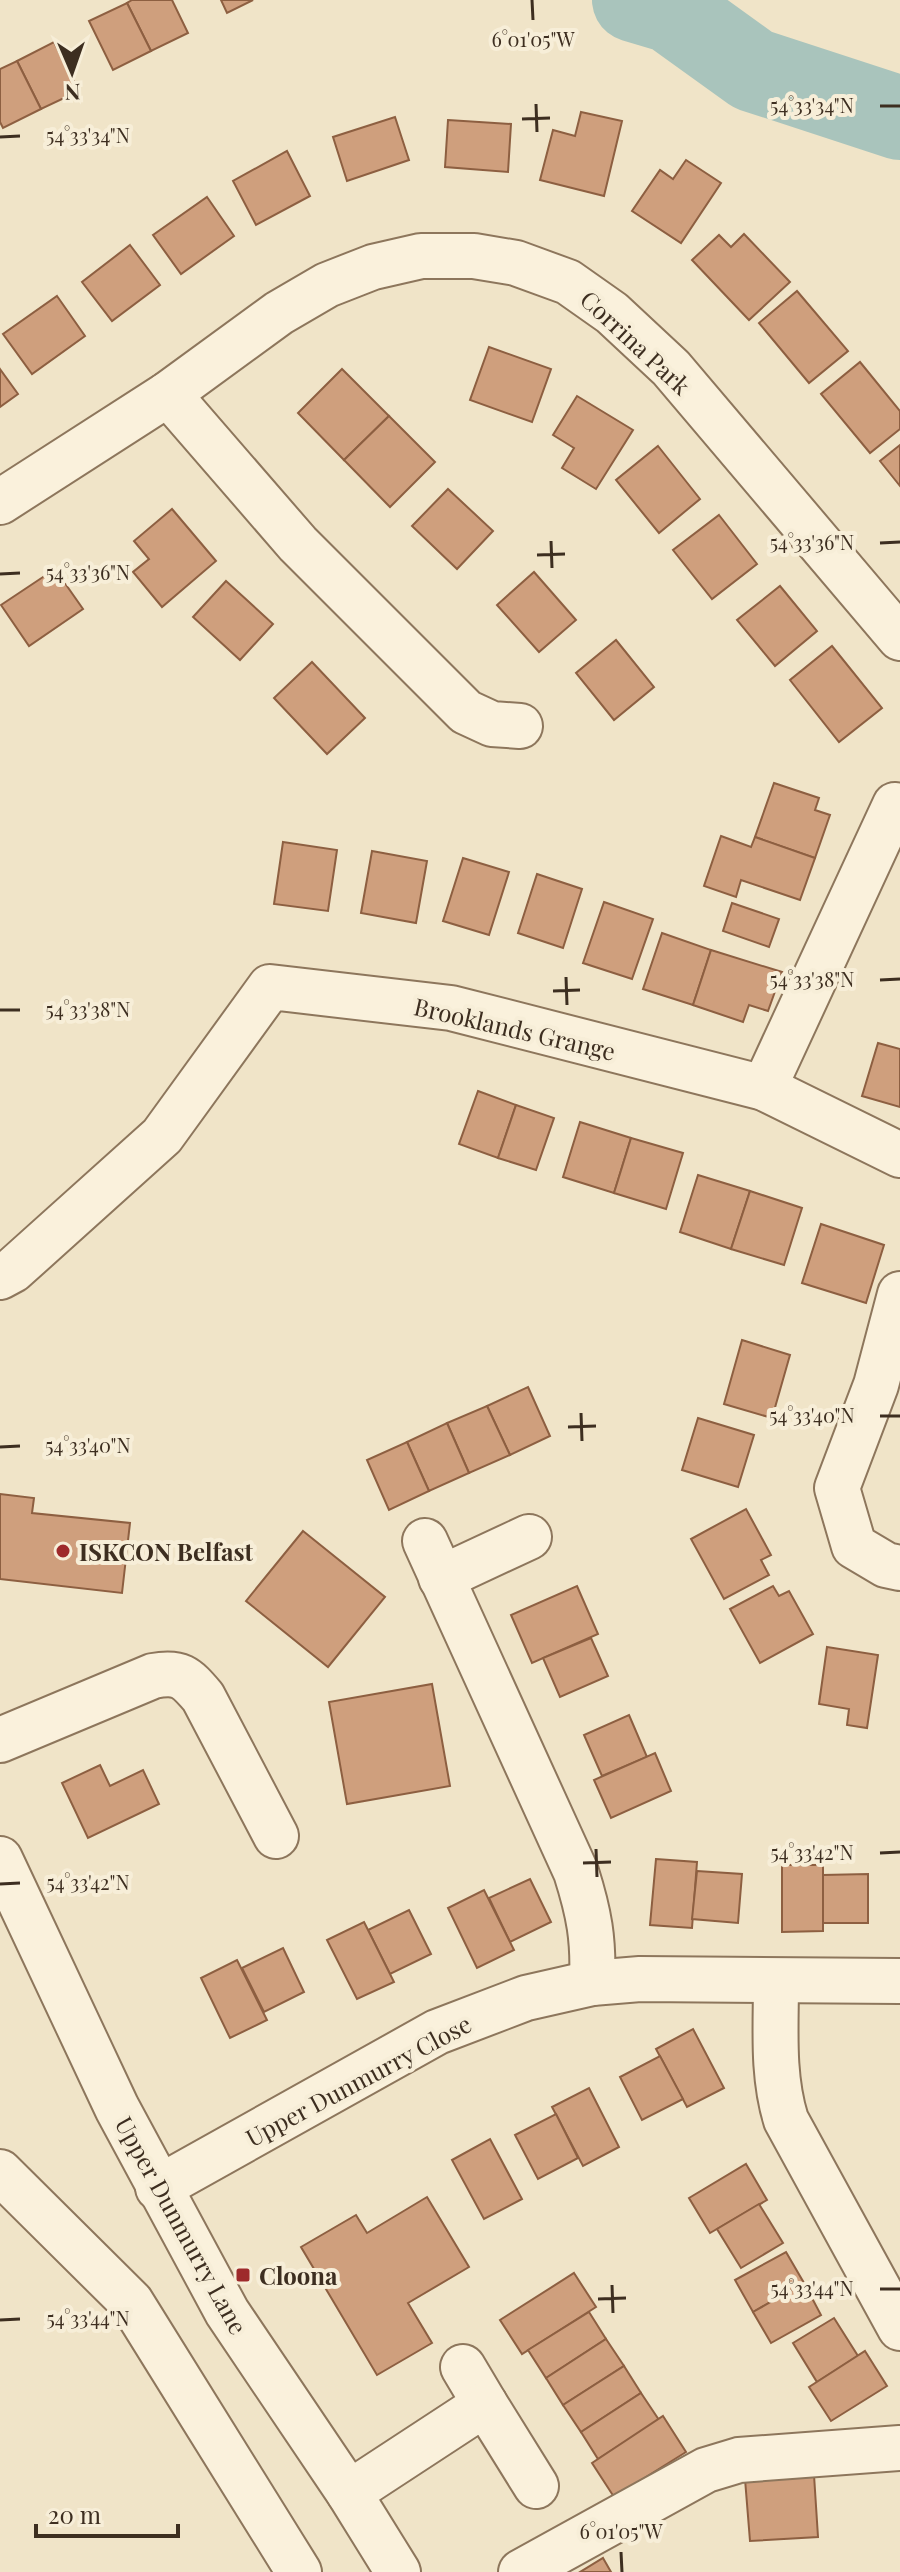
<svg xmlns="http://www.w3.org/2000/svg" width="900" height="2572" viewBox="0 0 900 2572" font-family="'Playfair Display',serif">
<rect width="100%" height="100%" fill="#f0e4c8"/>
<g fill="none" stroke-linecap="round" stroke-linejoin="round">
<path stroke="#a9c4bc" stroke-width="84" d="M634,0L671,11L753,70L900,118"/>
</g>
<g fill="#cf9f7d" stroke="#8d5f41" stroke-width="2">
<path d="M132,0H172L188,33L151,51L127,3Z"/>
<path d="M221,0H253L227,13Z"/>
<path d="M127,3L151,51L113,70L89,21Z"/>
<path d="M54,42L79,91L41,109L17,61Z"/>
<path d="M17,61L41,109L3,128L0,122V69Z"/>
<path d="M581,112L622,121L604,196L540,180L553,130L575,136Z"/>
<path d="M395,117L409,160L347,181L333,137Z"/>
<path d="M448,120L511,124L508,172L445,167Z"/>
<path d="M287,151L310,196L256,225L233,181Z"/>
<path d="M686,160L721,183L681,243L632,211L660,170L673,179Z"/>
<path d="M207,197L234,236L181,274L153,235Z"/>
<path d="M744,234L790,282L749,320L692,260L719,235L731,247Z"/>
<path d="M130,245L160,285L112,321L82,282Z"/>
<path d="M797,291L848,351L809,383L759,323Z"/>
<path d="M57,296L85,336L32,374L3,334Z"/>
<path d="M489,347L551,369L532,422L470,400Z"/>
<path d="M860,362L900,411V429L870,453L821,394Z"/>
<path d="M0,369L18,394L0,407Z"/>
<path d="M342,369L389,416L344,460L298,413Z"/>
<path d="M577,396L633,430L596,489L562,468L574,448L553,435Z"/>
<path d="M389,416L435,462L390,507L344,460Z"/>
<path d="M900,445V486L880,461Z"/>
<path d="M658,446L700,499L659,533L616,480Z"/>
<path d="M448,489L493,531L457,569L412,526Z"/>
<path d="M172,509L216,561L162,607L133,572L149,559L134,541Z"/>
<path d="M719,515L757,564L712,599L673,550Z"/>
<path d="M55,569L83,609L29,646L1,605Z"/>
<path d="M534,572L576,620L539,652L497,605Z"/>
<path d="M226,581L273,624L240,660L193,617Z"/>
<path d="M780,586L817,631L775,666L737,620Z"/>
<path d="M616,640L654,687L614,720L576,673Z"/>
<path d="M832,646L882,708L839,742L790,680Z"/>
<path d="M312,662L365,718L327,754L274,698Z"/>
<path d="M774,783L819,798L815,810L830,815L815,858L755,837Z"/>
<path d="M721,836L751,847L755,837L815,858L800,900L741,880L736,897L704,886Z"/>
<path d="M283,842L337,850L328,911L274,904Z"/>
<path d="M372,851L427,861L416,923L361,913Z"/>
<path d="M463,858L509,872L489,935L443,921Z"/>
<path d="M537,874L582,889L563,948L518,933Z"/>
<path d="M604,902L653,919L632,979L583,963Z"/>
<path d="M732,903L779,919L769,947L723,931Z"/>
<path d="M662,933L711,950L693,1005L643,989Z"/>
<path d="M711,950L782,972L768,1011L749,1005L743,1022L693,1005Z"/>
<path d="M878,1043L900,1049V1107L862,1096Z"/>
<path d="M478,1091L516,1105L498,1158L459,1144Z"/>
<path d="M516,1105L554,1118L536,1170L498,1158Z"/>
<path d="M580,1122L631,1138L614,1193L563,1177Z"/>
<path d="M631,1138L683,1153L666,1209L614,1193Z"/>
<path d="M698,1175L750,1191L731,1249L680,1232Z"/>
<path d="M750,1191L802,1208L784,1265L731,1249Z"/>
<path d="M821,1224L884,1245L866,1303L802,1283Z"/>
<path d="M742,1340L790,1355L772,1418L724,1404Z"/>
<path d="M528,1387L550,1436L510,1455L487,1406Z"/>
<path d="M487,1406L510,1455L469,1473L447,1423Z"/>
<path d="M698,1418L754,1435L738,1487L682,1470Z"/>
<path d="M447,1423L469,1473L429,1491L407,1442Z"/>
<path d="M407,1442L429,1491L389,1510L367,1460Z"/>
<path d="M0,1494L34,1498L32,1513L130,1523L122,1593L0,1579Z"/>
<path d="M746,1509L771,1555L761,1560L769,1575L724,1599L691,1539Z"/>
<path d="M303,1531L385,1597L328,1667L246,1601Z"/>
<path d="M577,1586L598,1634L532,1663L511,1615Z"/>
<path d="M773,1586L779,1596L789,1591L813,1634L760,1663L730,1609Z"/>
<path d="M591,1638L608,1676L560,1697L543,1658Z"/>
<path d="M827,1647L878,1655L867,1728L847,1725L849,1709L819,1704Z"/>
<path d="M432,1684L450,1786L347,1804L329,1702Z"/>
<path d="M629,1715L647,1757L602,1776L584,1735Z"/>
<path d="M655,1753L671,1791L611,1818L594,1780Z"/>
<path d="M100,1765L110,1786L143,1770L159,1804L88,1838L62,1783Z"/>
<path d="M656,1859L697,1862L692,1928L650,1925Z"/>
<path d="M782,1865H823V1931L782,1932Z"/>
<path d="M697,1871L742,1874L738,1923L692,1919Z"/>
<path d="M868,1874V1923H823V1875Z"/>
<path d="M530,1879L551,1922L510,1942L489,1898Z"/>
<path d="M484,1890L514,1950L477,1968L448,1908Z"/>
<path d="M409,1910L431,1954L390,1974L368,1930Z"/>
<path d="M364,1922L394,1982L357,1999L327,1940Z"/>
<path d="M283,1948L304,1992L264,2012L242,1968Z"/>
<path d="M237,1960L267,2020L230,2038L201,1978Z"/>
<path d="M693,2029L724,2088L687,2107L656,2049Z"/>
<path d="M660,2056L683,2099L642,2120L620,2077Z"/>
<path d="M589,2088L619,2147L583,2166L552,2107Z"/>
<path d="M556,2114L578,2158L538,2179L515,2135Z"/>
<path d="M490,2139L522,2199L484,2219L452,2160Z"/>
<path d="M746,2164L767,2200L710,2233L689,2198Z"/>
<path d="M427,2197L469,2267L408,2303L432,2343L377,2375L301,2247L356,2215L367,2233Z"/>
<path d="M759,2204L783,2243L741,2268L717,2229Z"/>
<path d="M786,2252L804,2283L753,2312L735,2280Z"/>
<path d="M574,2273L596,2307L522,2354L500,2320Z"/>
<path d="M804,2283L821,2315L771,2343L753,2312Z"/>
<path d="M589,2312L606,2339L546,2378L528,2350Z"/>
<path d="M834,2318L858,2356L817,2382L793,2343Z"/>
<path d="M606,2339L624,2366L563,2405L546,2378Z"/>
<path d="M865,2351L887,2386L831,2421L809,2387Z"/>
<path d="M624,2366L641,2393L581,2432L563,2405Z"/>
<path d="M641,2393L659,2420L598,2459L581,2432Z"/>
<path d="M663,2416L686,2452L614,2497L592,2463Z"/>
<path d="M814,2475L818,2537L750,2541L745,2479Z"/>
<path d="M603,2558L611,2572H580Z"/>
</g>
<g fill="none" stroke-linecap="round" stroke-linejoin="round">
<g stroke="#8d765c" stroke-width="48">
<g id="minor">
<path d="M168,394L298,544L466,712L492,724L520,726"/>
<path d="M0,502L168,394L279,313L327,285L373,267L421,256H474L516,263L568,282L612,313L671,368L900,638"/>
<path d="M764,1088L895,805"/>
<path d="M0,1277L13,1270L162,1136L270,987L451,1008L764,1088L900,1155"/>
<path d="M900,1294L876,1385L837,1488L854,1546L886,1565L900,1568"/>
<path d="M425,1541L576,1872C589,1913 594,1939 592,1983"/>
<path d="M441,1578L529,1537"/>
<path d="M0,1740L153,1676C180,1671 186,1677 203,1697L276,1836"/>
<path d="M0,1859L117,2108L227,2312L349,2493L398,2572"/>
<path d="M776,1981C776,2028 772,2075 786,2120L900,2328"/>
<path d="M0,2172L131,2302L299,2572"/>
<path d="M158,2188L437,2032L526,1998L592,1983L640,1979L900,1981"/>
<path d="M463,2367L485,2404"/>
<path d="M349,2493L485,2404L536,2486"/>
<path d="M521,2572L706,2470L739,2460L900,2448"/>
</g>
</g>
<use href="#minor" stroke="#faf1dc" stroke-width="44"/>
</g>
<path fill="none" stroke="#3d2e20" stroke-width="3" d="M532,0L533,20M536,104L537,132M880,106H900M522,119L550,118M0,137L20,136M551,541L552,568M880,543L900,542M537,555L565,554M0,574L20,573M566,977L567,1005M880,980L900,979M553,991L580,990M0,1010H20M581,1413L582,1441M880,1416H900M568,1427L596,1426M0,1447L20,1446M596,1849L597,1877M880,1853L900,1852M583,1863L611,1862M0,1884L20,1883M612,2285L613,2313M880,2289H900M598,2299L626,2298M0,2320L20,2319M621,2552L622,2572"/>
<g fill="#9e2a2b" stroke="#f7eed8" stroke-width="3">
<circle cx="63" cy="1551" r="8"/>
<rect x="235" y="2267" width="16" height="16" rx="4"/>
</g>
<g text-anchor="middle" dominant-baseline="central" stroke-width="8" stroke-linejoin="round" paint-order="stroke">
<g font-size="24" fill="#3d2e20" stroke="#f7eed8">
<text transform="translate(636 342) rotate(43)">Corrina Park</text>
<text transform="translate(515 1028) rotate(13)">Brooklands Grange</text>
<text transform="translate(358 2080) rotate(-28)">Upper Dunmurry Close</text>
<text transform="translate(182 2225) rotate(61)">Upper Dunmurry Lane</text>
</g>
<g font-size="24" font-weight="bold" fill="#3d2e20" stroke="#f7eed8" text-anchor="start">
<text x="79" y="1551">ISKCON Belfast</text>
<text x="259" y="2275">Cloona</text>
</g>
</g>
<g font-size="20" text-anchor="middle" fill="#3d2e20" stroke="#f7eed8" stroke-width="8" stroke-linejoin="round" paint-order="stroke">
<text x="533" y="47">6°01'05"W</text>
<text x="812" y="113">54°33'34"N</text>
<text x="88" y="143">54°33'34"N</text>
<text x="812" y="550">54°33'36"N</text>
<text x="88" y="580">54°33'36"N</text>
<text x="812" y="987">54°33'38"N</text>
<text x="88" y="1017">54°33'38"N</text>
<text x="812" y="1423">54°33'40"N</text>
<text x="88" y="1453">54°33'40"N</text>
<text x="812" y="1860">54°33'42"N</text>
<text x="88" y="1890">54°33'42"N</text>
<text x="812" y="2296">54°33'44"N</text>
<text x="88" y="2326">54°33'44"N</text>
<text x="621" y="2539">6°01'05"W</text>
</g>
<g transform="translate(72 72) rotate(178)" stroke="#f7eed8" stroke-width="6" paint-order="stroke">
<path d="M0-6L14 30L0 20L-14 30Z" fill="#3d2e20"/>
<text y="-12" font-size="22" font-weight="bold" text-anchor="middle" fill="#3d2e20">N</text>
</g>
<path d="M36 2524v12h142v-12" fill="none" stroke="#3d2e20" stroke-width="4"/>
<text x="48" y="2524" font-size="24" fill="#3d2e20" stroke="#f7eed8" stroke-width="6" paint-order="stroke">20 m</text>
</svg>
